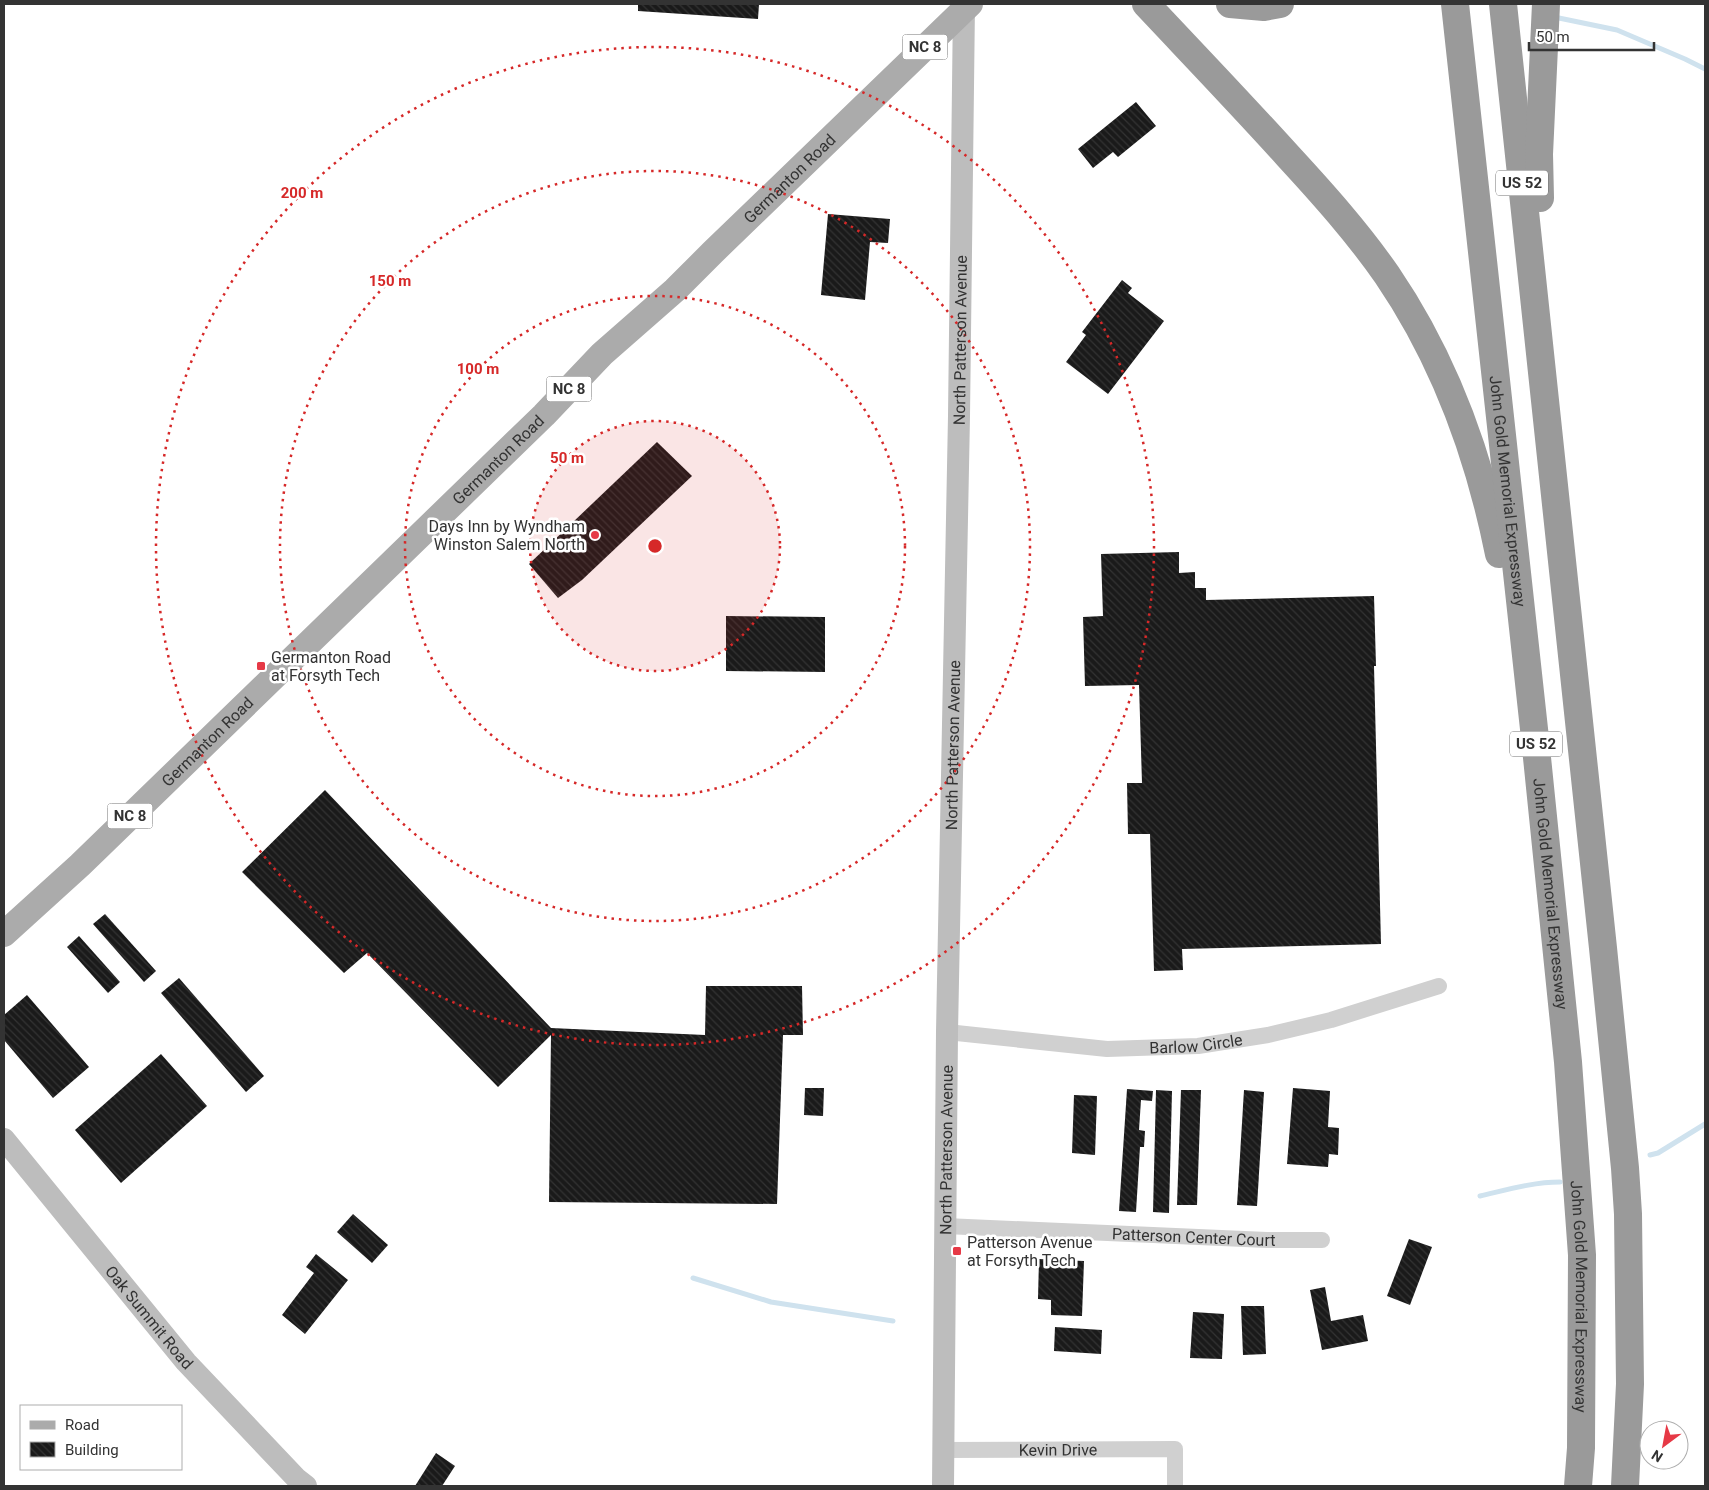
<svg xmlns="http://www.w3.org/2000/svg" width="1709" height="1490" viewBox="0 0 1709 1490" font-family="Roboto,sans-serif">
<defs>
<pattern id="building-back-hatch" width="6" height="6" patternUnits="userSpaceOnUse" patternTransform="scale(1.25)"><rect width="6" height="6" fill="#1a1a1a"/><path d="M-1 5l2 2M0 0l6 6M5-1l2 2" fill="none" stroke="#333"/></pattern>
</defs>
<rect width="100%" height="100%" fill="#fff"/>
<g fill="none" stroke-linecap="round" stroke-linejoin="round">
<g stroke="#cfe2ee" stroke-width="5">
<path d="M1554,17L1617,30L1685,59L1705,69"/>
<path d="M1650,1155L1658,1153L1705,1124"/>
<path d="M1480,1196C1506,1190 1533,1182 1560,1182"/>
<path d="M693,1278L771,1302L893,1321"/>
</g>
</g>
<g fill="url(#building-back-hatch)">
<path d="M638,4H759L758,19L638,11Z"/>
<path d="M1136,102L1156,126L1118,157L1113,152L1093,168L1078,149Z"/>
<path d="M828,214L890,219L888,243L870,242L865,300L821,295Z"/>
<path d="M1122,280L1132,288L1128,293L1164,321L1108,394L1066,362L1086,335L1082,332Z"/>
<path d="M657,442L692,476L582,580L558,598L529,564Z"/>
<path d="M1179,552V573L1195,572V588H1206V600L1374,596L1376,666H1374L1381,944L1182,949L1183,970L1154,971L1150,834H1128L1127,783H1142L1139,685L1085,686L1083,617L1103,616L1101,554Z"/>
<path d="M726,616L825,617V672L726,671Z"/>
<path d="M325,790L551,1028L705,1035L706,986H802L803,1035H783L777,1204L549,1202L551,1035L498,1087L367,953L344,973L242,872Z"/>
<path d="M105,914L156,971L144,982L93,924Z"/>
<path d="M79,936L120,982L108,993L67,947Z"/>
<path d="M179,978L264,1076L246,1092L161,993Z"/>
<path d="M27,995L89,1067L53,1098L4,1040V1015Z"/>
<path d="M161,1054L207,1106L121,1183L75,1130Z"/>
<path d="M805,1088H824L823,1116L804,1115Z"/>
<path d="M1293,1088L1330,1091L1328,1127L1339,1128L1338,1155L1329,1154L1328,1167L1287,1164Z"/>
<path d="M1127,1089L1153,1091L1152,1101L1141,1100L1139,1130L1145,1131L1144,1147H1140L1136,1212L1119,1211Z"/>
<path d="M1156,1090L1172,1091L1169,1213L1153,1212Z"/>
<path d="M1181,1090H1201L1197,1205H1177Z"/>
<path d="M1244,1090L1264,1092L1257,1206L1237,1205Z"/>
<path d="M1074,1095L1097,1096L1095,1155L1072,1153Z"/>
<path d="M353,1214L388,1245L372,1263L337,1232Z"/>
<path d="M1409,1239L1432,1247L1410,1305L1387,1296Z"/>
<path d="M316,1254L348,1280L305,1334L282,1315L314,1273L306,1267Z"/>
<path d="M1039,1259L1084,1261L1082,1316L1051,1315V1300L1038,1299Z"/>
<path d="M1325,1287L1331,1321L1363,1315L1368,1341L1322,1350L1310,1290Z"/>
<path d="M1241,1306H1264L1266,1354L1243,1355Z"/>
<path d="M1193,1312L1224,1314L1222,1359L1190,1358Z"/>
<path d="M1055,1327L1102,1330L1101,1354L1054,1351Z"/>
<path d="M436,1453L455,1466L442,1486H415Z"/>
</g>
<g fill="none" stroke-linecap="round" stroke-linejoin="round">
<g stroke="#d0d0d0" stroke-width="16">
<path id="s1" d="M947,1032L1107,1049L1198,1046L1268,1035L1331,1020L1439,986"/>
<path id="s2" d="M945,1226L1267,1240H1322"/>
<path id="s3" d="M942,1450L1175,1449V1486"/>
</g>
<g stroke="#bdbdbd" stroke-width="22">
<path id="s4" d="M4,1139L186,1362L297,1479L306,1486"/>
<path id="s5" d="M943,1486L947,1032L959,416L964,4"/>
</g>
<path stroke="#ababab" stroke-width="26" id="s6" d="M4,934L80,865L544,415L602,354L675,290L713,252L970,4"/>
<g stroke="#9a9a9a" stroke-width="28">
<path d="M1146,4C1193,54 1241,104 1288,156C1323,194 1357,232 1387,275C1445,360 1479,454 1499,554"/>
<path d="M1230,4L1264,7L1280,4"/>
<path id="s7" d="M1455,4L1535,738L1568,1062L1582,1255L1581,1448L1578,1486"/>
<path d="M1503,4L1603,948L1625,1168L1628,1214L1630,1384L1625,1486"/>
<path d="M1540,198L1539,154L1546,4"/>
</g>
</g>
<circle cx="655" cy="546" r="125" fill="#d62828" fill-opacity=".12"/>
<g fill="none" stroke="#d62828" stroke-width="2.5" stroke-dasharray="2.5 5">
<circle cx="655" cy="546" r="125"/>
<circle cx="655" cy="546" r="250"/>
<circle cx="655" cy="546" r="375"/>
<circle cx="655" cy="546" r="499"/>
</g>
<g fill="#e63946" stroke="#fff" stroke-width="2">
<circle cx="595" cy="535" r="5"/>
<rect x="256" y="661" width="10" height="10" rx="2.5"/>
<rect x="952" y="1246" width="10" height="10" rx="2.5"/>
</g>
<g text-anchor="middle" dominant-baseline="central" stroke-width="5" stroke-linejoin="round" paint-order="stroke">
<g fill="#fff" stroke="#707070" stroke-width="1">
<rect x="902.5" y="34.5" width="45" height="25" rx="4"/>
<rect x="1496" y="170.5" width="52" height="25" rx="4"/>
<rect x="546.5" y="376.5" width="45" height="25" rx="4"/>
<rect x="1510" y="731.5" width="52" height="25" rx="4"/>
<rect x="107.5" y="803.5" width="45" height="25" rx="4"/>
</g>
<g font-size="15" font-weight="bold" fill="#333">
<text x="925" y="47">NC 8</text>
<text x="1522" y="183">US 52</text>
<text x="569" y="389">NC 8</text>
<text x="1536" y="744">US 52</text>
<text x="130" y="816">NC 8</text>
</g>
<g font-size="16" fill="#333" stroke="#fff">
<text stroke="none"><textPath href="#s6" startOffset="1090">Germanton Road</textPath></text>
<text stroke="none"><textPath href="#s5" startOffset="1146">North Patterson Avenue</textPath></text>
<text stroke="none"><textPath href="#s6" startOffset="685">Germanton Road</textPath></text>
<text stroke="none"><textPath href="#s7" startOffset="490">John Gold Memorial Expressway</textPath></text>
<text stroke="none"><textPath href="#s6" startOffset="280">Germanton Road</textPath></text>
<text stroke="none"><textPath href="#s5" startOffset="741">North Patterson Avenue</textPath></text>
<text stroke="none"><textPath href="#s7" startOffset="895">John Gold Memorial Expressway</textPath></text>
<text stroke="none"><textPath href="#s1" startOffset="250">Barlow Circle</textPath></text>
<text stroke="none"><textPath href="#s5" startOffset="336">North Patterson Avenue</textPath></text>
<text stroke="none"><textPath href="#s2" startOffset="249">Patterson Center Court</textPath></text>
<text stroke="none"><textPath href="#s7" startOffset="1299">John Gold Memorial Expressway</textPath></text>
<text stroke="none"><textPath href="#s4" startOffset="230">Oak Summit Road</textPath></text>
<text stroke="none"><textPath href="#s3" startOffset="116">Kevin Drive</textPath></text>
</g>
<g font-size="16" fill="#333" stroke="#fff" text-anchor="start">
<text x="585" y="526" text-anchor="end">Days Inn by Wyndham<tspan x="585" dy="18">Winston Salem North</tspan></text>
<text x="271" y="657">Germanton Road<tspan x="271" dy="18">at Forsyth Tech</tspan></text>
<text x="967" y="1242">Patterson Avenue<tspan x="967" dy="18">at Forsyth Tech</tspan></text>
</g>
</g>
<circle cx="655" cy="546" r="8" fill="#d62828" stroke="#fff" stroke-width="2.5"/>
<g font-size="15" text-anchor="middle" font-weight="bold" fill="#d62828" stroke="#fff" stroke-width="5" stroke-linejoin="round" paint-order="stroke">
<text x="302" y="198">200 m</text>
<text x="390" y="286">150 m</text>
<text x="478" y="374">100 m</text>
<text x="567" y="463">50 m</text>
</g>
<rect width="1709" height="1490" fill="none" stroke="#333333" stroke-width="10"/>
<rect x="20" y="1405" width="162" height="65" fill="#ffffff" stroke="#adadad"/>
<rect x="30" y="1421" width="25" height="8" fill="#ababab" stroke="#adadad"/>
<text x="65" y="1430" font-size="15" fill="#333333">Road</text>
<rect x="30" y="1442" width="25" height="15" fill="url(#building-back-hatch)" stroke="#adadad"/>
<text x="65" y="1455" font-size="15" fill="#333333">Building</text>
<g transform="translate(1664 1445) rotate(212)"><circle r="24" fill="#ffffff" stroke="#adadad"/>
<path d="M0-4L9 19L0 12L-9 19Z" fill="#e63946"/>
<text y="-8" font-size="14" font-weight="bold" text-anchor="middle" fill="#333333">N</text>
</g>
<path d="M1529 42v8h125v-8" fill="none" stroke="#333333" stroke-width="2.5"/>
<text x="1536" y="42" font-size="15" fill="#333333" stroke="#ffffff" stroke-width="4" paint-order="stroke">50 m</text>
</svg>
